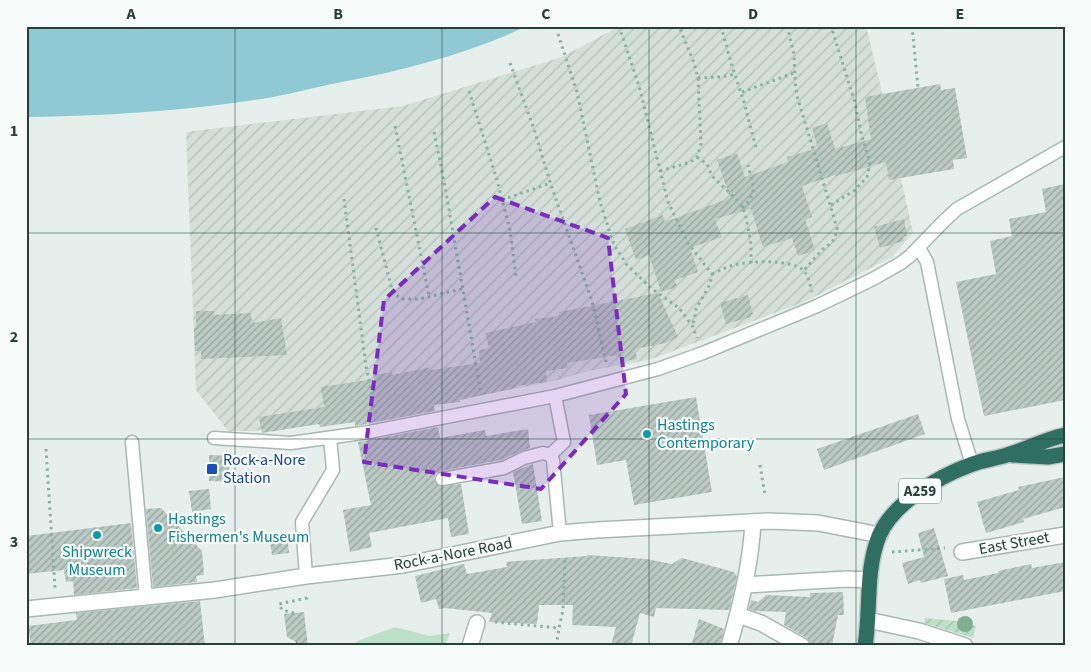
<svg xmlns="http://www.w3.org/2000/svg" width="1091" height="672" viewBox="0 0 1091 672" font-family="'Source Sans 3',sans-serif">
<defs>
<pattern id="industrial-furrows" width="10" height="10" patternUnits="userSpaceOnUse" patternTransform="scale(1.25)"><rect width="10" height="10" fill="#d4dfda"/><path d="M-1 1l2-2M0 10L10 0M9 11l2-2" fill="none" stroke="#b6c1bc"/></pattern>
<pattern id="garden-furrows" width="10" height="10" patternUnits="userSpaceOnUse" patternTransform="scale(1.25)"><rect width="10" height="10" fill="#bfe0c8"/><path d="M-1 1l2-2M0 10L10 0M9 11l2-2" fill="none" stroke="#a4c1ad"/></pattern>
<pattern id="building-hatch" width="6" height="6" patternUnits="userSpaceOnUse" patternTransform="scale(1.25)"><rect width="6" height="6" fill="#bbcac4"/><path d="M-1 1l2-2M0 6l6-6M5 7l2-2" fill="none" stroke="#98a6a0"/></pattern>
</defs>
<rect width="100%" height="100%" fill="#e6efeb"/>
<path fill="url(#industrial-furrows)" d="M620,26H866L881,88L913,233L892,257L804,302L649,360L588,371L554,381L370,417L254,431H228L196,390L186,132L403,106L562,57Z"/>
<path fill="#bfe0c8" d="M395,627L430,636L450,633L445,646H354L357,641Z"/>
<path fill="url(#garden-furrows)" d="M925,618L956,621L976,626L973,638L924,623Z"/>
<path fill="#8ec9d4" d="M26,26H527C470,53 405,70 342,82C315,87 288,95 261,99C183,111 105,116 26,117Z"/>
<g fill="url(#building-hatch)">
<path d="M940,84L941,90L955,88L967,158L953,160L954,169L889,180L886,162L836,176L835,175L802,186L812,217L805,219L815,250L798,256L792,238L763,247L751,209L715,219L722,237L690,248L698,272L675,280L677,287L661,292L649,255L636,260L625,229L663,215L665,222L730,198L717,160L737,153L745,177L788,162L787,157L818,148L812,128L827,123L835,149L871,139L865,97Z"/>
<path d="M1065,184V400L984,416L956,282L996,274L990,241L1012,236L1009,219L1046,212L1042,189Z"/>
<path d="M904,219L907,236L903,237L904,241L880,248L874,227Z"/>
<path d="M658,293L678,337L666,343L635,349L637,359L620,362L619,355L567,363L568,368L546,371L547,382L516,386V388L460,400V402L434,405L435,411L355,426V422L320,427L319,424L262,433L259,417L324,407L321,387L374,379L373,375L392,372L393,375L430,367L431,370L480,363L479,350L489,348L485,333L536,322L535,319L560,316L559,312Z"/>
<path d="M748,295L753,314L751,315V317L726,324L720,303Z"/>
<path d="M196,311H214V315L251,313L252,323L281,318L287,355L201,359V351H195L194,328H196Z"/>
<path d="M696,397L712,492L634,505L626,460L597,465L589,415Z"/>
<path d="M918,414L925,434L824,470L817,449Z"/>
<path d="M438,427L440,438L485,430L486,436L528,429L530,448L521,451L501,460L441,471L436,473L434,480L439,486L461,484L469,534L451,537L448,518L369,533L372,547L350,552L343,510L371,505L358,442Z"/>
<path d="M209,455L229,456V482L209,481Z"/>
<path d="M533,464L542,521L522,524L513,472Z"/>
<path d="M1065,477V507L1023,519L1024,522L986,533L977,502L1019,490L1018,487Z"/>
<path d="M209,489L211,509L192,512L189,491Z"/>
<path d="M161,508L202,551L204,575L196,576L197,582L153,587L146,509Z"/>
<path d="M131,523L137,588L74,595L73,581L66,582L64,570L26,574V536Z"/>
<path d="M934,528L948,576L921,583L920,580L908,584L902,563L924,557L918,533Z"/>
<path d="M287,533L289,553L272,555L269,534Z"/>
<path d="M587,555L646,559L672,564L682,558L734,572L737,577L729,610L656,608L654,617L640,613L631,646H611L616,627L572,625L573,605H539L537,624L489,622L492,613L445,608L439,609L436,599L421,603L415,576L464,564L467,574L507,567L506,562L587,556Z"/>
<path d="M1065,562V591L951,613L944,579L963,575L964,580L998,573V571L1031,564L1032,568Z"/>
<path d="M843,592L844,615H838L832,646H811L807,638L784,625L786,612L755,611L749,609L751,600L758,602L766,595L810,597V593Z"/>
<path d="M200,601L205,646H31L28,626L77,620L76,613Z"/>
<path d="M304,612L308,646H303L287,637L284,614Z"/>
<path d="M699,619L724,629L720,646H691Z"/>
</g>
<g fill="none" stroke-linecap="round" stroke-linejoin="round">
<g stroke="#a8b8b2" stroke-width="15">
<g id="lane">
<path d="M919,248L927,262L958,419L972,464"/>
<path d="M214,438L291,443L369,432L555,396L658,369L703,353L817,306L873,279L901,263L910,256L944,221L957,209L1065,147"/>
<path d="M132,442L146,598"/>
<path d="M550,455L564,442L555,396"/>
<path d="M442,479L504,468L524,458L543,453L550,455L553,460L560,533"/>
<path d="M306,576L302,522L333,470L330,438"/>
</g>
</g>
<g stroke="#a8b8b2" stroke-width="18">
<g id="street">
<path d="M962,552L1065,535"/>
<path d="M745,585L846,579L870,580"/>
<path d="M26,609L215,590L306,576L403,565L560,533L597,530L769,521L818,523L880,535"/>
<path d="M738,615L761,623L802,646"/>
<path d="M868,620L919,631L965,646"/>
<path d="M470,646L477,623"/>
<path d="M729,646C741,605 751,564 753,522"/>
</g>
</g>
<g stroke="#c2cac8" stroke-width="18">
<g id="highway">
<path d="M1012,455L1048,457L1065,454"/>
<path d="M865,646C871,610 865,571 879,536C893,503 938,477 970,465C982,460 995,459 1007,455C1027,449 1043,440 1065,435"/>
</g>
</g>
<g stroke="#86b3a5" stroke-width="3" stroke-dasharray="2.5 4" stroke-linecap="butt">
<path d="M619,26L639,86L668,202L688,243L712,274L710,284L696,309L693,327"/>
<path d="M721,26L732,66L744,102L756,148"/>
<path d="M787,26L794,54L795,81L797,96L837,228C835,244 830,242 821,251C815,257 810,264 804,270"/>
<path d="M912,26L918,87"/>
<path d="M558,34L577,92L600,202L614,245L627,265L651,288L679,308L693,327L697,338"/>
<path d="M510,63L534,129L551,185L592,301L607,366"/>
<path d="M698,78L720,77L735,74"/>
<path d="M469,91L497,180L510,230L516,277"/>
<path d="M742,92L794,73"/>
<path d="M395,126L429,296"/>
<path d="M434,132L444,181L481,394"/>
<path d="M697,157L707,164L712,176L736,199L745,212L751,244V263"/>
<path d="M660,171L691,162L697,157L701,144L698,78L694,63L679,26"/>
<path d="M344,199L366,366L376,414"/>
<path d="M502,200L550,183"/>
<path d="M831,205L855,190L867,177L870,162L862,137L855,103L831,26"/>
<path d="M742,208C759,191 753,187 748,165"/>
<path d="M376,228L393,293L402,299H419L462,289"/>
<path d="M712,274C719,271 726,267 734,265C748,261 792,259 803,270C808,274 810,285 812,292"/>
<path d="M46,449L55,588"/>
<path d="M760,465L765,495"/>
<path d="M892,552L945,548"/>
<path d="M294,613L282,610L279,604L307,598V594"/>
<path d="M495,622L559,628L563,610L565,558"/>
<path d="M523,646V644"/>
<path d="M556,646L559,629"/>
</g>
<use href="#lane" stroke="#fff" stroke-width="12"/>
<use href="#street" stroke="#fff" stroke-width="15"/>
<use href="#highway" stroke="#2f6f62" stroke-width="15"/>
<path stroke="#5f7d75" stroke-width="4" stroke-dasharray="10 5" stroke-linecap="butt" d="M296,646L298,643"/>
</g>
<circle fill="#80af93" cx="965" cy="624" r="8"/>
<path fill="#7b2cbf" fill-opacity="0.2" stroke="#7b2cbf" stroke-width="4" stroke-dasharray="10 6" stroke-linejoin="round" d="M495,197L608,238L626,394L541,489L364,462L384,300Z"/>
<path fill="none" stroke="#24423a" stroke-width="1" stroke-opacity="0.55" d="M235,26V646M442,26V646M649,26V646M856,26V646M26,233H1065M26,439H1065"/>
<g fill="#0f9aa8" stroke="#f7fbf9" stroke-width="2">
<circle cx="647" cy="434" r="5"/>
<circle cx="158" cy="528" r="5"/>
<circle cx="97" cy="535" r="5"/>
</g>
<rect fill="#1a4fb4" stroke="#f7fbf9" stroke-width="2" x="206" y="463" width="12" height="12" rx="2.5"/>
<g text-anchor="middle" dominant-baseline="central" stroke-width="4.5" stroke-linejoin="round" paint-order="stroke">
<rect fill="#f7fbf9" stroke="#637a73" stroke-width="1" x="899" y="478.5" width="42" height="25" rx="4"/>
<g font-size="15" font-weight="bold" fill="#24423a">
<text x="920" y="491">A259</text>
</g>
<g font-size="16" fill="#0d838f" stroke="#f7fbf9" text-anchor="start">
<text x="657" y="425">Hastings<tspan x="657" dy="18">Contemporary</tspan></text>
<text x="168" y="519">Hastings<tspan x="168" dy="18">Fishermen's Museum</tspan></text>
<text x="97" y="552" text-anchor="middle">Shipwreck<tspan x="97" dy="18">Museum</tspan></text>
</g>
<g font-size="16" fill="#164399" stroke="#f7fbf9" text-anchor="start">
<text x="223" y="460">Rock-a-Nore<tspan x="223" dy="18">Station</tspan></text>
</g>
<g font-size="16" fill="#24423a" stroke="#f7fbf9">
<text transform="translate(1014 543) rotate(-10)">East Street</text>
<text transform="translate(453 554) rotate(-11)">Rock-a-Nore Road</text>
</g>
</g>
<rect width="1091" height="672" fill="none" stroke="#f7fbf9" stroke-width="55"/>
<rect x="28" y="28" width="1036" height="616" fill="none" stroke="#24423a" stroke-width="2"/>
<g font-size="16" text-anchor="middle" font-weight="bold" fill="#24423a">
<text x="131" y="19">A</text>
<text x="338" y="19">B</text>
<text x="546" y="19">C</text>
<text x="753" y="19">D</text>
<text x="960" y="19">E</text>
<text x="14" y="136">1</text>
<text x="14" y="342">2</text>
<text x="14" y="547">3</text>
</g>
</svg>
